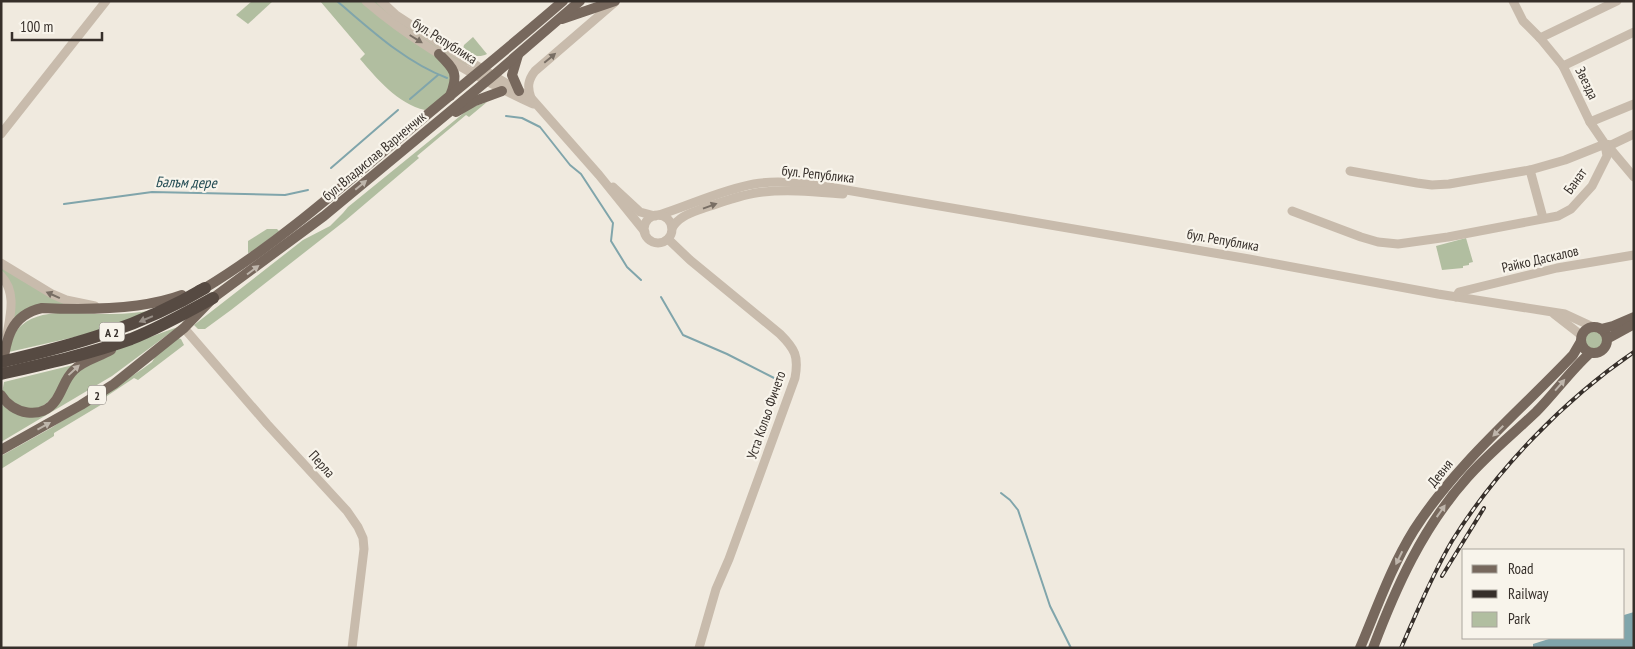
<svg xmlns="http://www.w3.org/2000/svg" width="1635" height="649" viewBox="0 0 1635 649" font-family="'PT Sans Narrow',sans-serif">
<rect width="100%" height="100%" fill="#f0eadf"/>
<g fill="#b1bea0">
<path d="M252,1H273L248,24L236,15Z"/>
<path d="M320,1H382L470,62L464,69L450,65V96L425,110C398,104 377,79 360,59L365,54Z"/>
<path d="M473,37L487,54C477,59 470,54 463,49L464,45Z"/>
<path d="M487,102L469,117L466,115L417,156L419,158L346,220L231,310L205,329H198L194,325L303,240L330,226L343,213L348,207L470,108Z"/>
<path d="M267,229H277L279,231L252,252L248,253V241Z"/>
<path d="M1466,238L1473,262L1469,263V265L1463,266V268L1442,270L1436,246Z"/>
<path d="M1,267C25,282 47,297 75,306C48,306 30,300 11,322L6,276L1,270Z"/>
<path d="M157,310L101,331L9,352C12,342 13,332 22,325C44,306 84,315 111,314C127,314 142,312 157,310Z"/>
<path d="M178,327L112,376L1,442V404L10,411L43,414C52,401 62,385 74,374C97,354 148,338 178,327Z"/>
<circle cx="1594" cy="340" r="9"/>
<path d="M178,338L181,339L184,345L138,380L134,378L104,398V403L54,433V436L1,469V456L51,428L141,370L152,362L157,354Z"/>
<path d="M73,365C55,396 39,430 2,393L4,382Z"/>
</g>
<path fill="#80a5ab" d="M1634,612V648H1533V644L1552,638H1624V615Z"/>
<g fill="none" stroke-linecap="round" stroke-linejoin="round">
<g stroke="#80a5ab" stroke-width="2">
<path d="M337,1C371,30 405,62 447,78"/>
<path d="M410,99L438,75"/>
<path d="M506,116L522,118L540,127L570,165L581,174L613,223L611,241L627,267L641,280"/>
<path d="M331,168L398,110"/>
<path d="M64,204L152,192L285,195L308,190"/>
<path d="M661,297L683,335L727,354L782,382"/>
<path d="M1001,493L1010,500L1018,510L1050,606L1071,648"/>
</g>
<g stroke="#c8bbac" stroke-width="9">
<path d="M366,1C416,44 473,76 533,104"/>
<path d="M381,1L396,15L442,45L531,98L599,175L645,232"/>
<path d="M1513,1L1523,21L1540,38L1563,66L1590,122L1605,144L1611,145L1634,134"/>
<path d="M1540,38L1617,1"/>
<path d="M1563,66L1634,32"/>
<path d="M531,98C527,87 528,80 535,71L615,2"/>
<path d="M1590,122L1634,104"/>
<path d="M1,134L106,1"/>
<path d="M1607,145L1634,177"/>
<path d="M1530,170L1543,218"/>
<path d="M613,187L640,212L655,216"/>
<path d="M1292,211L1361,237L1378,242L1398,244L1448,237L1558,216L1571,209L1592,186L1607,156L1605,144L1565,160L1530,170L1449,184L1432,185L1417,183L1350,171"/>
<path d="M659,215C691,205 721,190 754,184C777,180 800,183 823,186L1249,259L1438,294L1565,314L1591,326"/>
<circle cx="658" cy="229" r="14"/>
<path d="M672,228C679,216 691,213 704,208C723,202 742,194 763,192C789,189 817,192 843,194"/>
<path d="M668,239L690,260L780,334C795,349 799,356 795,378L729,559L716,589L699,648"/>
<path d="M1,263L52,294L66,300L95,306"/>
<path d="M1,276C17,292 10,316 7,335"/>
<path d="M1456,297L1459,292L1557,268L1634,255"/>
<path d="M1554,314L1581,335"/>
<path d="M184,328L267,424L347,511L358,527L363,538L364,549L352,648"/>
</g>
<g stroke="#77685d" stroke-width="10">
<path d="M562,19L615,1"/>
<path d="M439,54C455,70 459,74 450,96"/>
<path d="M518,55L512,75L519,91"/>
<path d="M456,112L475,101L502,91"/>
<path d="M199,290L205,288C276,245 339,189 403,135C456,90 510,47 563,1"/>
<circle cx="1594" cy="340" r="13"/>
<path d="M1601,329L1613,326L1634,317"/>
<path d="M1607,339L1634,324"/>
<path d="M2,368C6,340 10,315 42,308C85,310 142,310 182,295"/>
<path d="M1,395C12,414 42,421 56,400C63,390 65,378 74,370C84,360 99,357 111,350"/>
<path d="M1,450L81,405L114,384L184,328L213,298L324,216L494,75L580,1"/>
<path d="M1360,648C1377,608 1391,567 1414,530C1457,463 1519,412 1573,355L1580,343"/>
<path d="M1373,648C1396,587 1423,527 1467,478C1488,454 1513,434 1536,412C1555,393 1570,371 1590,353"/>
</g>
<g stroke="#564a42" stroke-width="12">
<path d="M1,362C74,345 140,327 205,288"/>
<path d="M1,374C44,364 89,354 131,339C159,328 186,313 213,298"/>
</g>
<g stroke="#362f2a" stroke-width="4">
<g id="rail">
<path d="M1442,576L1484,508"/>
<path d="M1401,648C1417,612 1432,575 1452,541C1497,469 1564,400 1634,352"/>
</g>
</g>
<use href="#rail" stroke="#f8f4eb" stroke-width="2" stroke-dasharray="5.5" stroke-linecap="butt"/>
</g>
<defs><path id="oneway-solid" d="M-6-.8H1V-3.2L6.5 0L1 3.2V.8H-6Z" transform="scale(1.25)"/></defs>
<g fill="#786e64">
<use href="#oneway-solid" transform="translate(416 39) rotate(32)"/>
<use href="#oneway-solid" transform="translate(550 58) rotate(-40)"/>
<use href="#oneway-solid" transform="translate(710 206) rotate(-20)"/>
<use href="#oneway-solid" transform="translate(53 295) rotate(-156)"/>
</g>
<g fill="#beb5ab">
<use href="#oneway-solid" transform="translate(361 185) rotate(-40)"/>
<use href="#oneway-solid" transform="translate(253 270) rotate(-37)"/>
<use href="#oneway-solid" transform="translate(74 370) rotate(-43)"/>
<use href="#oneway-solid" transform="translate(1560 385) rotate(-49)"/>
<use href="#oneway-solid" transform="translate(44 426) rotate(-29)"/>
<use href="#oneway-solid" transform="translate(1498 431) rotate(135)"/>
<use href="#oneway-solid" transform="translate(1441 511) rotate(-55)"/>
<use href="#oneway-solid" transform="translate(1399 558) rotate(116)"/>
</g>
<use fill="#978e86" href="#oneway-solid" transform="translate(146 319) rotate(157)"/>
<g text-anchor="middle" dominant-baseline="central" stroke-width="4.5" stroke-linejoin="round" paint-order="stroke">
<g fill="#f8f4eb" stroke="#706a64" stroke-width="1">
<rect x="99.5" y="322.5" width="25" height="19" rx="4"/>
<rect x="88" y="385.5" width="18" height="19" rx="4"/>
</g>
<g font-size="12" font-weight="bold" fill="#362f2a">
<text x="112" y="332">A 2</text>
<text x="97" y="395">2</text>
</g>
<g font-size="14" fill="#362f2a" stroke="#f8f4eb">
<text transform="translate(445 41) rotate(32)">бул. Република</text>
<text transform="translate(1587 83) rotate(64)">Звезда</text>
<text transform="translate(374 156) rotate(-40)">бул. Владислав Варненчик</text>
<text transform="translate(818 174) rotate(6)">бул. Република</text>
<text transform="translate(1575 181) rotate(-54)">Банат</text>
<text transform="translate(1223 240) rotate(10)">бул. Република</text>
<text transform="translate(1540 259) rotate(-13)">Райко Даскалов</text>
<text transform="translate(766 415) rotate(-71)">Уста Кольо Фичето</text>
<text transform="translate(322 464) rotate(48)">Перла</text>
<text transform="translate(1440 473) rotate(-51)">Девня</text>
</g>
<g font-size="15" font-style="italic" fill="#234c54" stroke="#f8f4eb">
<text transform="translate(186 182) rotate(1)">Балъм дере</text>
</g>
</g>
<rect width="1635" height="649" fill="none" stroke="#362f2a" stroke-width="5"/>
<rect x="1462" y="549" width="162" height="90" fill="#f8f4eb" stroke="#aaa59e"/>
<rect x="1472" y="565" width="25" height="8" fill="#77685d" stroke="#aaa59e"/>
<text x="1508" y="574" font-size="15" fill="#362f2a">Road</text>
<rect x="1472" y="590" width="25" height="8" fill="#362f2a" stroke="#aaa59e"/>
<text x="1508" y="599" font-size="15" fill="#362f2a">Railway</text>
<rect x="1472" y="612" width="25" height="15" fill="#b1bea0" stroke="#aaa59e"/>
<text x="1508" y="624" font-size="15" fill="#362f2a">Park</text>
<path d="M12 32v8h90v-8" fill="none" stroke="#362f2a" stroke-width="2.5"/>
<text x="20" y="32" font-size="15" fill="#362f2a" stroke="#f8f4eb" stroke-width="4" paint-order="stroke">100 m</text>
</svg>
